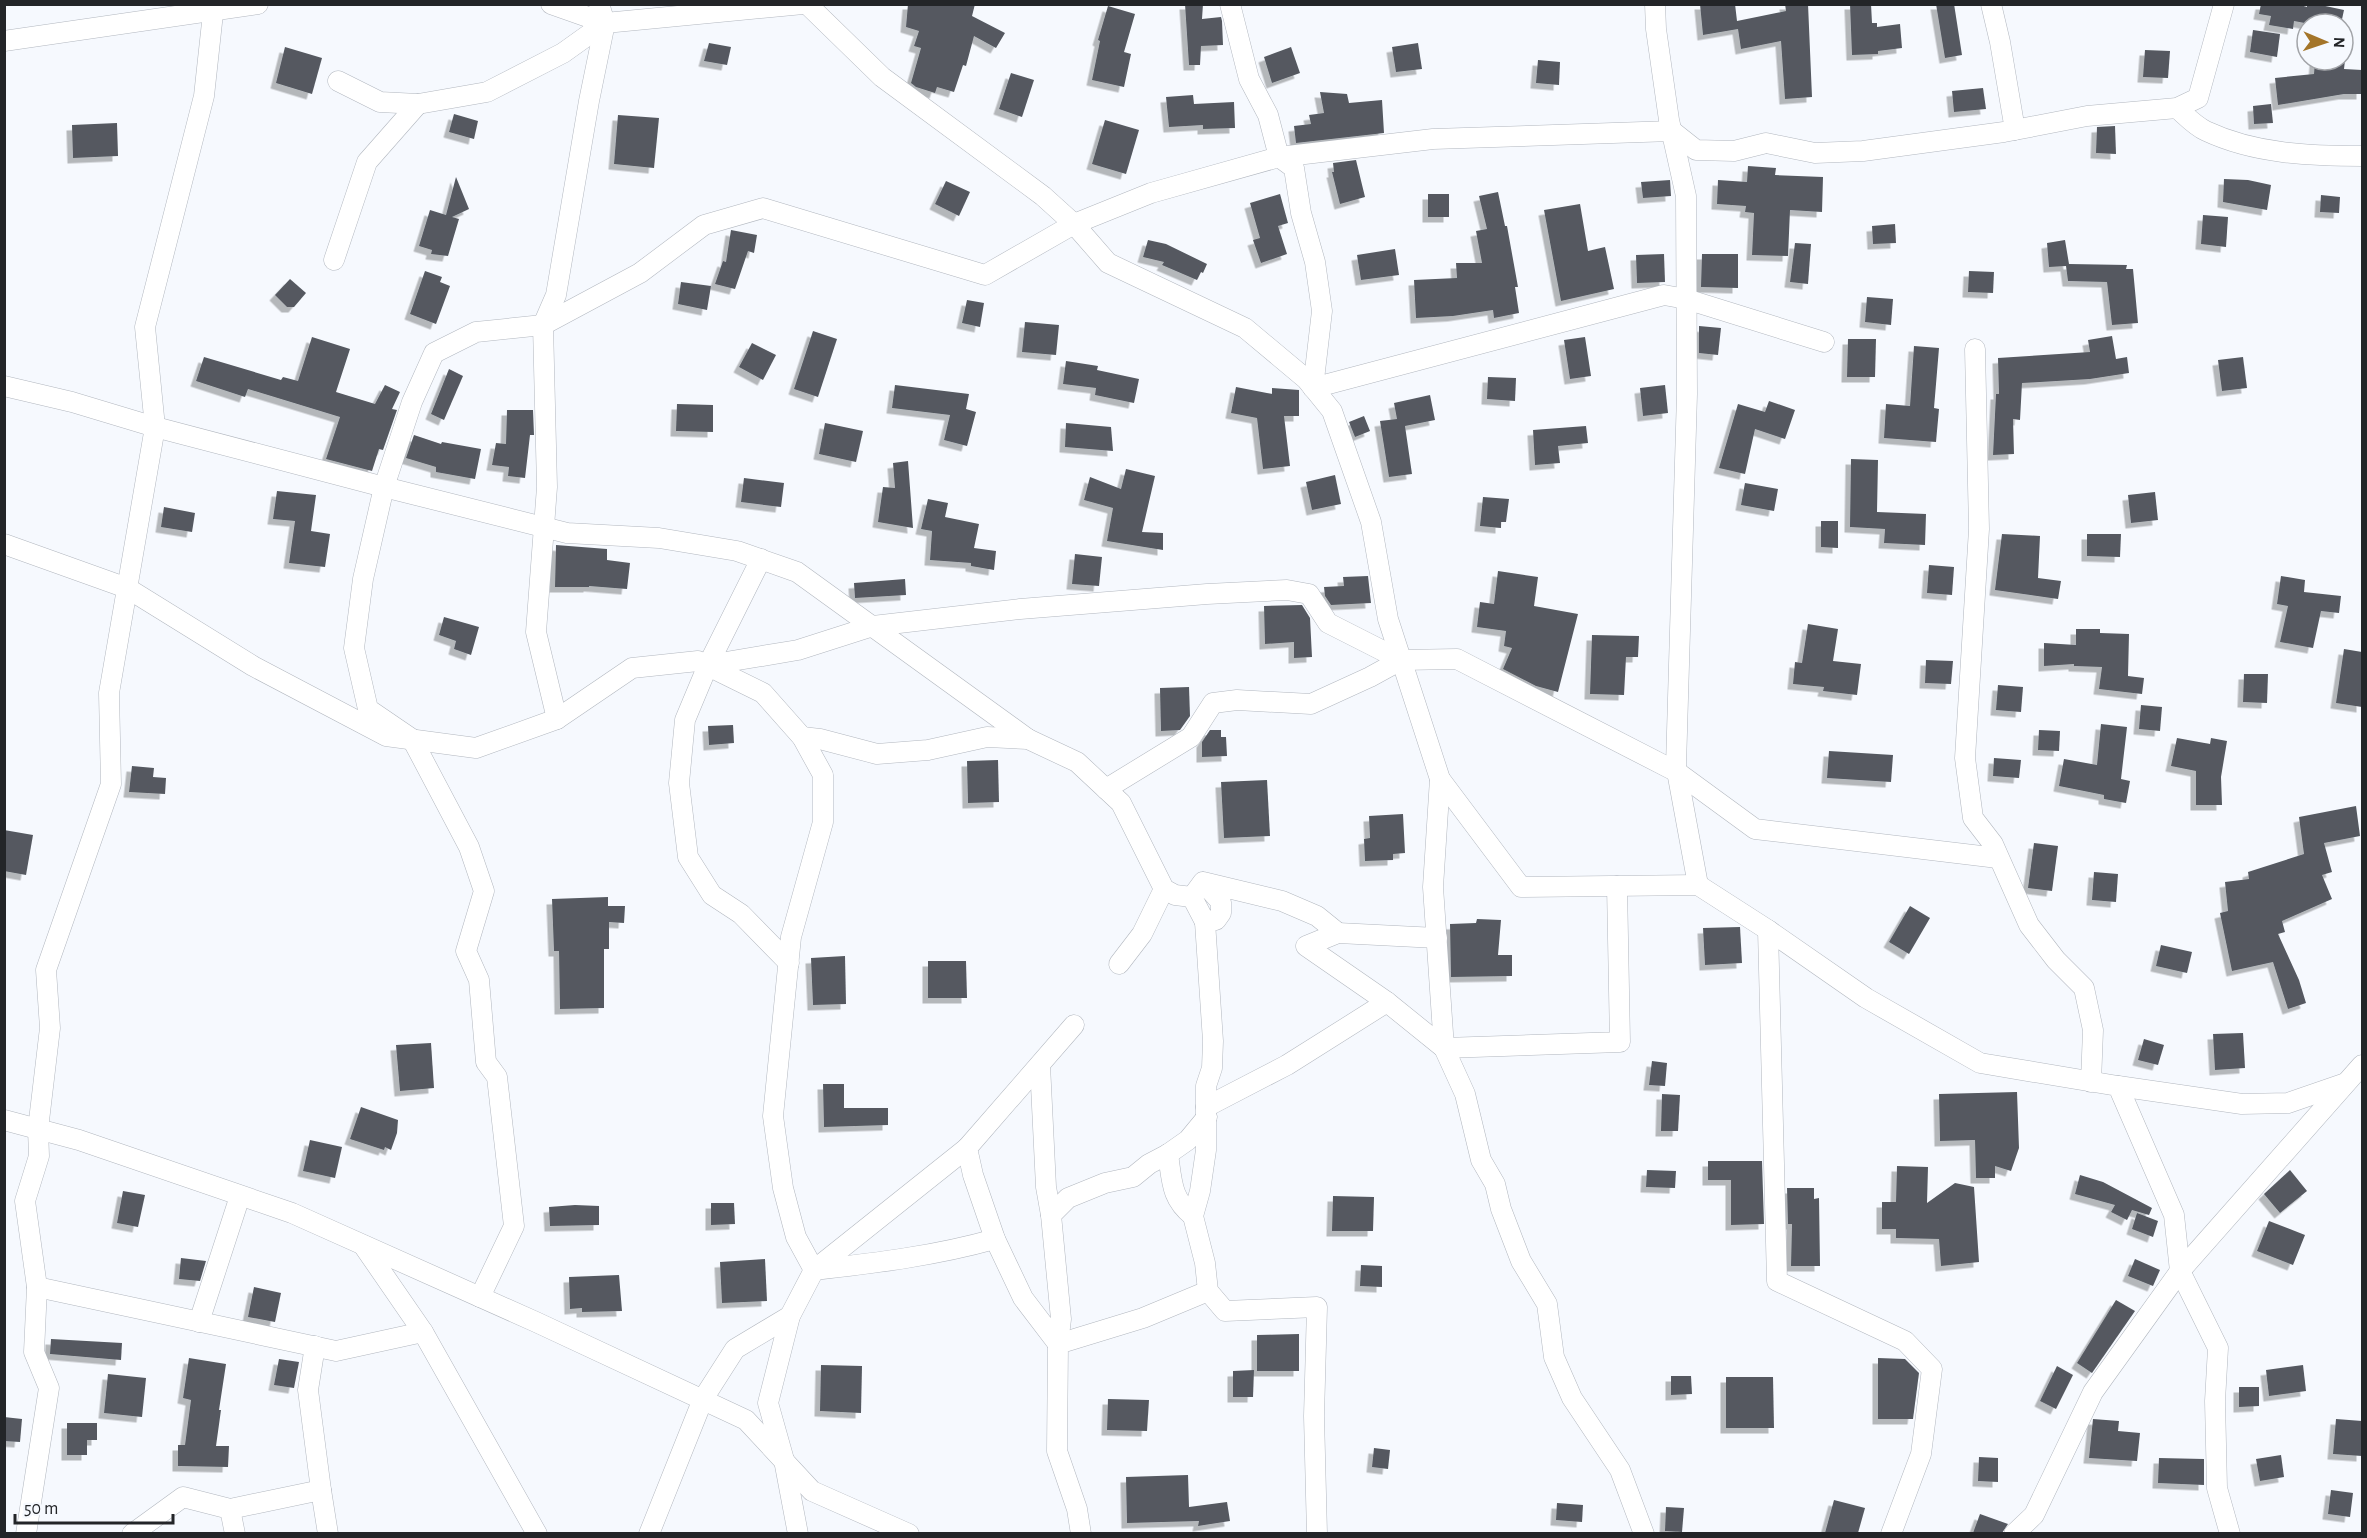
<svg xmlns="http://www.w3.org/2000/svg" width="2367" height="1538" viewBox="0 0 2367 1538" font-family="'Alegreya Sans',sans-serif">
<defs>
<filter id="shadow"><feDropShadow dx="-5.5" dy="5.5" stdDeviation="0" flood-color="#0004"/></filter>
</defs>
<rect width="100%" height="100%" fill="#f6f9fe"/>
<g fill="#545960" filter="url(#shadow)">
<path d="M908,4H975L972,16L1005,33L996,48L974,36L966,66L963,65L954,92L937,87L935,93L916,87L911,83L921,48L914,46L919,31L906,27Z"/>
<path d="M1185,4H1203L1202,19L1221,17L1222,21L1223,45L1201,46L1200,65H1189Z"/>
<path d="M1700,4H1735L1737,21L1786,11L1785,4H1808L1812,97L1785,99L1781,41L1741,49L1738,29L1703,35Z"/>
<path d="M1850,4H1871L1872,23H1877V27L1900,24L1902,48L1878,51V54L1852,55Z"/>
<path d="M1936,4H1954L1962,55L1945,58Z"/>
<path d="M2261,4H2297L2307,7V4H2316L2344,10L2341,24H2310L2294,21L2293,29L2269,25L2271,16L2259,14Z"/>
<path d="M1108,6L1135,14L1124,52L1131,54L1124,87L1092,80L1100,41L1098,40Z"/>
<path d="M2253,30L2280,34L2277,57L2250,52Z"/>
<path d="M709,43L731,47L727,65L704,61Z"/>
<path d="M1418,43L1422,69L1396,72L1392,47Z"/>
<path d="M285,47L322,58L312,94L276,83Z"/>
<path d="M1291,47L1300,73L1272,83L1264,57Z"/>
<path d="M2145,50L2170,51L2168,78L2143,77Z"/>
<path d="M1538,60L1560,62L1559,85L1536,83Z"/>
<path d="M2315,60H2345L2344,69L2362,70V94H2344L2278,105L2275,78L2314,74Z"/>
<path d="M1011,73L1034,80L1022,117L999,109Z"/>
<path d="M1983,88L1986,109L1954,112L1952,91Z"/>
<path d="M1320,92L1347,94L1349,103L1382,100L1384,133L1296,143L1294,126L1311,124L1309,115L1324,113Z"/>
<path d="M1193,95L1194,104L1234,102L1235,128L1203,129V125L1169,127L1166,97Z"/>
<path d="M2271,104L2273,123L2254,124L2253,106Z"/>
<path d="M454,114L478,121L474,139L449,132Z"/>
<path d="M618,115L659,118L654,168L614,164Z"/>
<path d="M1105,120L1139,130L1126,174L1092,164Z"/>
<path d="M117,123L118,156L73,158L72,125Z"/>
<path d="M2115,126L2116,154L2096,153L2097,127Z"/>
<path d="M1356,160L1365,197L1340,204L1332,172H1334L1333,163Z"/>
<path d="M1748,166L1776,168L1775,175L1823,177L1822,212L1790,210L1788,256L1752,255L1754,213L1745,212L1746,206L1717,204L1718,180L1747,182Z"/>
<path d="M456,177L469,209L452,217L459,219L448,256L431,254L432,250L419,246L430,210L446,215Z"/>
<path d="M2224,179L2248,180L2271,185L2267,210L2223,202Z"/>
<path d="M1670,180L1671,196L1643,198L1641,182Z"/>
<path d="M946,181L970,192L959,216L935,204Z"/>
<path d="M1498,192L1505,226H1507L1518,287H1515L1519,313L1494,318L1493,310L1453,316L1416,318L1414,280L1457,278L1456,263H1482L1476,231L1487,229L1479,196Z"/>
<path d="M1280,194L1288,223L1278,226L1287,254L1261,263L1253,240L1260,238L1250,203Z"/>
<rect x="1428" y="194" width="21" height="23"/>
<path d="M2321,195L2340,197L2339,213L2320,212Z"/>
<path d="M1580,204L1588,251L1605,247L1614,289L1561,301L1544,210Z"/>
<path d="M2203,215L2228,217L2226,247L2201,244Z"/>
<path d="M1895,224L1896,243L1873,244L1872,226Z"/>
<path d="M731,230L757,235L754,253L748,251L735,289L715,284L723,261L726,262Z"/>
<path d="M1148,240L1166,244L1207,264L1203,273L1201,272L1197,280L1162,265L1164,262L1143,257Z"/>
<path d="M2065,240L2069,264L2127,265L2126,269H2133L2138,323L2112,325L2107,282L2068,281L2066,266L2049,267L2047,243Z"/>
<path d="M1795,243L1811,244L1808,284L1790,282Z"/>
<path d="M1395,249L1399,275L1361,280L1357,255Z"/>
<path d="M1664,254L1665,282L1637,283L1636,255Z"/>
<path d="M1702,254H1738V288L1701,287Z"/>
<path d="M425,271L442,277L440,282L450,286L436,324L410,314Z"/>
<path d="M1969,271L1994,272L1993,293L1968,292Z"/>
<path d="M290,279L306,293L294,307H287L275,295Z"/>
<path d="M681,282L711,286L707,310L678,304Z"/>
<path d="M1867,297L1893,299L1891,325L1865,322Z"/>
<path d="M967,300L984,303L980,327L962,323Z"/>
<path d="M1025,322L1059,325L1056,355L1022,352Z"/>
<path d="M1699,326L1721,328L1718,355L1699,353Z"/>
<path d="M813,331L837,339L818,397L794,389Z"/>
<path d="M2112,336L2116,359L2127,357L2129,373L2090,379L2022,383L2020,420L2013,419L2014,454L1993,455L1996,394H1999L1998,358L2090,352L2088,340Z"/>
<path d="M312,337L350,349L336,392L375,404L385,385L400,392L392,409L397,410L383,450L379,449L372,471L326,459L340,417L248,389L245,397L196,381L204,357L281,380L283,377L298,381Z"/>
<path d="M1585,337L1591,376L1570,379L1564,340Z"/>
<path d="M1848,339H1876L1875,377H1847Z"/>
<path d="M752,343L776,355L763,380L739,367Z"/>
<path d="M1914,346L1939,348L1934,408L1939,409L1936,442L1884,438L1886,404L1910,406Z"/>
<path d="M2243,357L2247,388L2222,391L2218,360Z"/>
<path d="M1066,361L1098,366L1097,370L1139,379L1134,403L1095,395L1096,388L1063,384Z"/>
<path d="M449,369L463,376L444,420L431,414Z"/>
<path d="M1488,377L1516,378L1515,401L1487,399Z"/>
<path d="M895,385L969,394L966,409L976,412L967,446L944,440L950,415L892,408Z"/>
<path d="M1665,385L1668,413L1643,416L1640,388Z"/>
<path d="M1236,387L1272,394V388L1299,390V416H1284L1290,466L1263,469L1257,418L1231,413Z"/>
<path d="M1430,395L1435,420L1405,426L1412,474L1389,477L1380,421L1397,419L1394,403Z"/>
<path d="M1769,401L1795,410L1785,439L1755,429L1745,474L1719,468L1738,404L1765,412Z"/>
<path d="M677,404L713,405V432L676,431Z"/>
<path d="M507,410H533L534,435H530L525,478L508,476L509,467L492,465L496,443L506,444Z"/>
<path d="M1364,416L1370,431L1355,437L1349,422Z"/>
<path d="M825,423L863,431L856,462L819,454Z"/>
<path d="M1066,423L1111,427L1113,451L1065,447Z"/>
<path d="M1586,426L1588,443L1558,446L1560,463L1535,465L1533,430Z"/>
<path d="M414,435L441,444L442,442L481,449L475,479L436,472V467L406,458Z"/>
<path d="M1851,459L1878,460L1877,512L1926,514L1925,545L1884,543L1885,529L1850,527Z"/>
<path d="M908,461L913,528L878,522L883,487L895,488L893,463Z"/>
<path d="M1126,469L1155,476L1142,532L1163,533V550L1107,541L1113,508L1084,500L1090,477L1121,489Z"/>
<path d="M1335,475L1341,504L1312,510L1306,482Z"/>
<path d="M744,478L784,483L781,507L741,502Z"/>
<path d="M1745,483L1778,489L1774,511L1741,505Z"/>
<path d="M277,491L316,495L311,531L330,534L325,567L289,563L295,521L273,519Z"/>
<path d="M2155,492L2158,520L2131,523L2128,495Z"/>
<path d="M1483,497L1509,499L1506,522H1501V528L1480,526Z"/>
<path d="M928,499L948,503L945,517L979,524L974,548L996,551L994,570L971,566V563L930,560L932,531L921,529Z"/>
<path d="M164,507L195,513L192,532L161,527Z"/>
<path d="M1821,521H1838V548L1821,547Z"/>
<path d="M2002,534L2040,536L2038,578L2061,581L2058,599L1995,590Z"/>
<path d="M2087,534H2121L2120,557L2087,556Z"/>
<path d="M556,545L607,549V560L630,563L627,589L589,586V587H555Z"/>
<path d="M1075,554L1102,557L1099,586L1072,584Z"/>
<path d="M1929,565L1954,567L1952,595L1927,593Z"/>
<path d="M1498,571L1538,577L1534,606L1578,614L1558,692L1536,686L1503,669L1512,648L1504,646L1506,631L1477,627L1480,602L1494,604Z"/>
<path d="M1368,576L1371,603L1331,605L1325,596L1324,587L1344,586L1343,577Z"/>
<path d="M2281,576L2305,580L2304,592L2341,596L2339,613L2321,611L2313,648L2280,642L2288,606L2277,604Z"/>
<path d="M905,579L906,595L855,598L854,583Z"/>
<path d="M1302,605L1310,618L1312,657L1294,658V642L1265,644L1264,606Z"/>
<path d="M444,617L479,627L471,655L454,649L456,641L439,635Z"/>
<path d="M1808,624L1838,629L1833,661L1861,664L1857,695L1823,691L1824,687L1793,684L1795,662L1802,663Z"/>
<path d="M2076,629H2100V633L2129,634L2128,676L2144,678L2142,694L2099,689L2102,667L2074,666V664L2044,666V643L2076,645Z"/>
<path d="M1592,635L1639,636L1638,657H1626L1624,695L1590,694Z"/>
<path d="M2344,649L2362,652V707L2336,703Z"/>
<path d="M1926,660L1953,661L1951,684L1925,683Z"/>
<path d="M2244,674H2268L2267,703L2243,702Z"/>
<path d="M1998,685L2023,687L2021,712L1996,710Z"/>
<path d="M1189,687L1190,716L1180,730L1161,731L1160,688Z"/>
<path d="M2141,705L2162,707L2160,731L2139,729Z"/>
<path d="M2101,724L2127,727L2121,779L2130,781L2126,803L2104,799V795L2059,786L2064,759L2097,765Z"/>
<path d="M733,725L734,743L709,745L708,726Z"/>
<path d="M1210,730H1221V737H1226L1227,756L1202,757V742Z"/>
<path d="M2039,730L2060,731L2059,751L2038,750Z"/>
<path d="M2177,738L2210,744L2211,738L2227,741L2221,777L2222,805H2196V771L2171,766Z"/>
<path d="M1829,751L1893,755L1891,782L1827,778Z"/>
<path d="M1994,758L2021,760L2019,778L1993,776Z"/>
<path d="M998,760L999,802L968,803L967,761Z"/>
<path d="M132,766L154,768L153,777L166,778L165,794L129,792Z"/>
<path d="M1267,780L1270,836L1224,838L1221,782Z"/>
<path d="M2356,806L2360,836L2324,843L2332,872L2322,875L2332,899L2282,921L2285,932L2278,934L2299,980L2306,1003L2288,1009L2273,962L2232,971L2220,913L2228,911L2225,882L2249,879L2248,872L2304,854L2299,817Z"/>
<path d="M1403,814L1405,853L1393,854V860L1365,861L1364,839L1370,838L1369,816Z"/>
<path d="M4,830L33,835L26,875L4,871Z"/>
<path d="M2034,843L2058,846L2052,891L2028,888Z"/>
<path d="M2094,872L2118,874L2116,902L2092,900Z"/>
<path d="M608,897V906H625L624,923L609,922V949H604V1008L560,1009L559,951H554L552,899Z"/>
<path d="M1910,906L1930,918L1909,954L1889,942Z"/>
<path d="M1477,919L1501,920L1498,955H1512V976L1451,977L1450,924L1476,923Z"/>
<path d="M1740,927L1742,963L1705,965L1703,928Z"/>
<path d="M2161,945L2192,952L2187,973L2156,966Z"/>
<path d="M845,956L846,1004L813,1005L811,958Z"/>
<path d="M928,961H966L967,998H928Z"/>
<path d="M2243,1033L2245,1068L2215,1070L2213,1034Z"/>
<path d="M2144,1039L2164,1045L2158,1065L2138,1060Z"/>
<path d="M431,1043L434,1088L400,1091L396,1045Z"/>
<path d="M1652,1061L1667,1063L1665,1086L1649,1085Z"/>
<path d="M823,1084H844V1108H888V1125L824,1127Z"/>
<path d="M2017,1092L2019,1148L2011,1171L1995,1166V1178H1976L1975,1140L1940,1141L1939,1094Z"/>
<path d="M1662,1094L1680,1095L1678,1131H1661Z"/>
<path d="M361,1107L398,1120L397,1133L391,1150L385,1147L384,1150L350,1139Z"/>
<path d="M310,1140L342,1147L335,1178L303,1171Z"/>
<path d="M1708,1161H1762L1764,1224L1731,1225V1180H1708Z"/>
<path d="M1897,1166L1928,1167L1927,1203L1955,1183L1974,1187L1979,1262L1941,1266L1939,1239L1896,1238V1229H1882V1202H1896Z"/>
<path d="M1647,1170L1676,1171L1675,1188L1646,1187Z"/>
<path d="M2290,1170L2307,1191L2280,1213L2264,1194Z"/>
<path d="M2080,1175L2103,1182L2152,1208L2149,1215L2132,1210L2127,1220L2111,1212L2115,1205L2075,1194Z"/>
<path d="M1787,1188H1814V1199L1819,1198L1820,1266H1791L1792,1224H1788Z"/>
<path d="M123,1191L145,1195L138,1227L117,1223Z"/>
<path d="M1333,1196L1374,1197L1373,1231H1332Z"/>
<path d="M711,1203H734L735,1224L711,1225Z"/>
<path d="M575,1205L599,1206V1225L550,1226L549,1207Z"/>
<path d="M2137,1213L2158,1221L2153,1237L2132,1229Z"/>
<path d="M2269,1221L2305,1235L2293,1265L2257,1251Z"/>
<path d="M181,1258L206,1261L200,1281L179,1279Z"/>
<path d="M765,1259L767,1301L722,1303L720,1262Z"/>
<path d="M2135,1259L2160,1270L2153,1286L2128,1276Z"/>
<path d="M1361,1265L1382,1266V1287L1360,1286Z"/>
<path d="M619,1275L622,1311L582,1312V1308L570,1309L569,1277Z"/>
<path d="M254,1287L281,1293L275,1322L248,1317Z"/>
<path d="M2116,1300L2135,1311L2092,1373L2077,1363Z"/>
<path d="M1299,1334V1371H1257V1335Z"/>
<path d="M51,1339L122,1343L121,1360L50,1354Z"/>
<path d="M189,1358L226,1364L219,1410H221L216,1446H229L228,1467L178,1466V1445H185L191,1400L183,1398Z"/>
<path d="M1878,1358L1905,1359L1919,1373L1913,1419H1878Z"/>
<path d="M279,1359L299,1362L294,1388L274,1385Z"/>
<path d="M821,1365L862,1366L861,1413L820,1411Z"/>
<path d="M2303,1365L2306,1391L2269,1396L2266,1370Z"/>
<path d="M2057,1366L2073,1375L2056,1409L2040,1401Z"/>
<path d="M1254,1370L1253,1397H1233V1371Z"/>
<path d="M108,1374L146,1378L142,1417L104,1413Z"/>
<path d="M1671,1376H1691L1692,1394L1671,1395Z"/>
<path d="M1726,1377H1773L1774,1428H1726Z"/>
<path d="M2239,1387H2259V1406L2239,1407Z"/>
<path d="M1108,1399L1149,1400L1147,1431L1107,1430Z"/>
<path d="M4,1417L22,1419L20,1442L4,1441Z"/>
<path d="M2093,1419L2119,1421L2118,1431L2140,1433L2137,1461L2089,1458Z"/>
<path d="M2336,1419L2362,1421V1456L2333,1454Z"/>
<path d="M67,1423H97V1440H87V1455H67Z"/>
<path d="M1374,1448L1390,1450L1388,1469L1372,1467Z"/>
<path d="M2281,1455L2284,1477L2260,1481L2256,1459Z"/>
<path d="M1979,1457L1998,1458V1482L1978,1481Z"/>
<path d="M2159,1458L2204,1459V1485L2158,1483Z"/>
<path d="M1188,1475L1189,1507L1227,1502L1230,1521L1198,1526L1199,1521L1127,1523L1126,1477Z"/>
<path d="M2331,1490L2353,1493L2350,1517L2328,1514Z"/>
<path d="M1834,1500L1865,1508L1858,1533H1825Z"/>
<path d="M1557,1503L1583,1505L1582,1522L1556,1520Z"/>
<path d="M1666,1507L1684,1508L1682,1532L1665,1531Z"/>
<path d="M1980,1514L2008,1524L2002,1533H1973Z"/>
</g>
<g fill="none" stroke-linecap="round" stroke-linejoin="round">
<g stroke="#b2b7bf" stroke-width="21">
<g id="minor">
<path d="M214,4L204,96L145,327L155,427L109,693L111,784L46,970L50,1028L38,1129L39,1156L25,1201L37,1287L336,1351L423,1332"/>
<path d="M551,4L605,23L803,4"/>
<path d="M807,4L882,77L1043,196L1074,224L1108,263L1245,328L1306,379L1332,411L1371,522L1388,619L1440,779L1521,887L1698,885L1768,930L1866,998L1980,1063L2118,1086L2174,1215L2180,1271L2218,1348L2215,1401L2217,1488L2230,1534"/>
<path d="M1230,4L1249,79L1268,115L1279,157L1433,139L1672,131L1696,150L1734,151L1766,143L1815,153L1863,151L2004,132L2087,116L2177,108L2198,98L2224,4"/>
<path d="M1655,4L1656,29L1669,120L1686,196L1687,394L1676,766L1698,885"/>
<path d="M1991,4L2000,42L2015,130"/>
<path d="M4,41L258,4"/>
<path d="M338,81L380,102L418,104L487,92L563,53L605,23"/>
<path d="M2177,108C2186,116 2195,126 2206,131C2255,154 2310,156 2362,156"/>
<path d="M334,260L367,162L418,104"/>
<path d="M1975,349L1979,529L1965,758L1973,818L1993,844L2029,925L2056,960L2084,988L2093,1030L2091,1082"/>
<path d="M4,386L72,402L155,427L384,487L567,533L659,538L737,551L797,572L1028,739"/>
<path d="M4,544L127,588L253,666L386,736L476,748L557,719L632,668L698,661L763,693L802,737L823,775V822L791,937L773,1116L783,1188L796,1237L814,1270"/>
<path d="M761,559L708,665L685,720L679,783L688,857L712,895L741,914L789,963"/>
<path d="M708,665L798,650L873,626L1020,609L1207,594L1287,590L1309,594L1328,623L1401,660"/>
<path d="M557,719L536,632L547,487L543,325L556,295L589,101L605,23L599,4"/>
<path d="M802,737L820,739L877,754L928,750L987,737L1028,739L1077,762L1121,803L1164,889L1175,895L1192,897"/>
<path d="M1440,779L1433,887L1444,1048L1465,1094L1481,1160L1495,1184L1501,1209L1521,1261L1547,1304L1554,1357L1572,1398L1620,1470L1644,1534"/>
<path d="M1106,789L1191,737L1213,703L1237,700L1311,704L1370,677L1401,660L1457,659L1677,772L1755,829L1998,858"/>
<path d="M1203,882L1221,902V913L1216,920L1205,922L1192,897L1203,882L1282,901L1317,916L1338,933"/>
<path d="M1205,922L1213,1041L1212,1068L1206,1086V1150L1200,1191L1193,1216L1205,1263L1208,1291L1225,1311L1317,1307L1314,1416L1317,1534"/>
<path d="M1768,930L1777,1281L1905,1341L1932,1369L1921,1454L1891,1534"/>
<path d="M1437,938L1338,933L1306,946L1387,1002L1444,1048L1620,1042L1617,886"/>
<path d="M1119,964L1142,934L1164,889"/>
<path d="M1074,1025L967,1148L973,1175L995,1239L1023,1298L1058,1344L1061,1319L1051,1215L1068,1198L1105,1183L1133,1177L1149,1164L1168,1154L1188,1140L1207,1117"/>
<path d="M1040,1065L1046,1187L1051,1215"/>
<path d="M2118,1086L2242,1104L2288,1103L2343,1084"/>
<path d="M1206,1107L1287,1065L1387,1002"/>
<path d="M4,1120L79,1140L292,1213L536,1322L746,1420L812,1491L909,1534"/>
<path d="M1168,1154C1172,1181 1171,1199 1193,1216"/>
<path d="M363,1245L423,1332L537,1534"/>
<path d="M814,1270C875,1263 935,1256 995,1239"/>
<path d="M480,1297L514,1226L497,1077L486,1062L479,980L466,951L484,891L469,847L412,739L368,709L354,648L363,579L384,487L412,402L434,353L476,332L543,325L640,273L704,225L763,208L985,275L1074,224L1151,193L1279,157L1294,168L1301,213L1315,262L1322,311L1313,388L1664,295L1686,299L1824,342"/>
<path d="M199,1322L240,1196"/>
<path d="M321,1490L328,1534"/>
<path d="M230,1509L235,1534"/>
<path d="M26,1534L49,1388L34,1352L37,1287"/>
<path d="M132,1534L183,1497L230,1509L321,1490L308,1390L315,1346"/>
<path d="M649,1534L703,1399L735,1349L790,1316"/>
<path d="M798,1534L784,1460L768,1403L790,1316L814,1270L967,1148"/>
<path d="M1081,1534L1077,1509L1057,1451L1058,1344L1143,1318L1208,1291"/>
<path d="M2014,1534L2034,1515L2093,1392L2180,1271L2362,1065"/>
</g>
</g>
<use href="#minor" stroke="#fff" stroke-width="20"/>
</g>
<rect width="2367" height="1538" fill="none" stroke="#232528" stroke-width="12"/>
<g transform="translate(2325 42) rotate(92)"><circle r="28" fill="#f6f9fe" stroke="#a2a4a8" stroke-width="1.5"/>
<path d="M0-4.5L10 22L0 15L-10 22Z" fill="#a47529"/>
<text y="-9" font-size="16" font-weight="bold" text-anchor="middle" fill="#232528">N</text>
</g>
<path d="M15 1514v9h158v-9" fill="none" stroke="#232528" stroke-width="3"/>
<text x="24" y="1514" font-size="18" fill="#232528" stroke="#f6f9fe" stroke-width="4.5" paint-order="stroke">50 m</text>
</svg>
